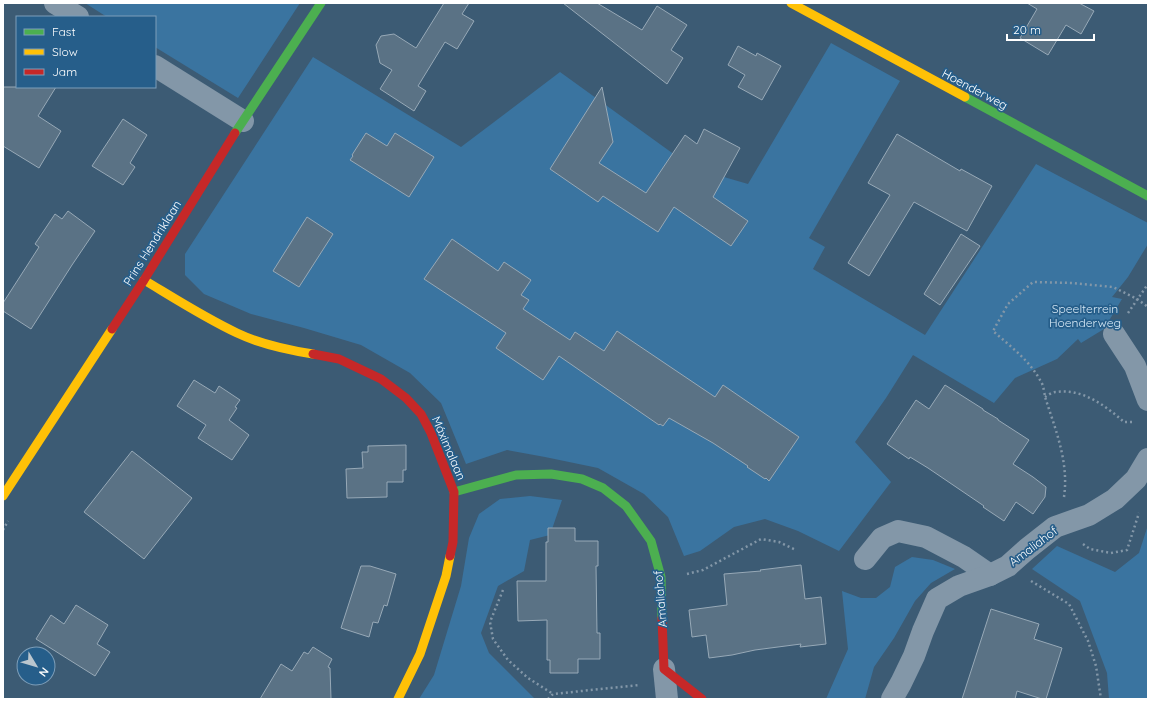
<svg xmlns="http://www.w3.org/2000/svg" width="1151" height="702" viewBox="0 0 1151 702" font-family="Quicksand,sans-serif">
<rect width="100%" height="100%" fill="#3c5b74"/>
<g fill="#3a74a0">
<path d="M85,3H300L238,98L155,47V17H107Z"/>
<path d="M831,43L900,81L809,238L825,247L813,269L925,335L1036,164L1148,223V244L1128,277L1112,297L1122,299L1104,329L1081,343L1078,339L1057,359L1015,378L994,403L913,355L886,398L855,442L891,482L839,551L798,531L765,519L734,527L700,551L684,556L668,517L644,494L598,468L545,457L507,450L466,464L441,403L410,373L361,345L304,328L251,314L204,294L185,275V254L313,57L461,147L560,72L693,168L748,184Z"/>
<path d="M530,496L562,500L550,535L530,540L524,571L498,586L481,633L489,653L535,699H419L434,675L461,586L469,538L479,514L500,499Z"/>
<path d="M1148,525V699H1109L1107,673L1080,601L1032,569L1057,546L1115,572L1139,553Z"/>
<path d="M912,557L933,560L955,569L931,583L915,601L894,638L874,667L865,699H826L848,649L842,591L861,598H876L890,587L895,567Z"/>
</g>
<g fill="#5a7285" stroke="#97a9b7">
<path d="M444,3H469L462,14L474,21L457,49L445,42L418,86L426,91L414,111L380,89L392,70L380,63L376,45L381,36L394,34L416,48Z"/>
<path d="M563,3H597L642,30L657,6L687,25L671,50L683,58L667,84Z"/>
<path d="M1027,3H1079L1094,11L1081,34L1066,25L1048,55L1020,38L1037,9Z"/>
<path d="M738,46L756,56L757,53L781,66L762,100L738,87L745,75L728,65Z"/>
<path d="M3,87H56L38,116L61,131L39,168L3,146Z"/>
<path d="M602,87L613,142L599,163L646,193L685,135L697,144L704,129L740,148L713,197L748,221L731,246L674,207L658,232L603,196L598,202L550,169Z"/>
<path d="M123,119L147,135L130,163L135,167L123,185L92,166Z"/>
<path d="M366,133L387,146L395,133L434,157L409,197L350,160L353,156L352,155Z"/>
<path d="M897,134L960,171L961,169L992,186L967,231L914,202L869,276L848,263L890,195L868,183Z"/>
<path d="M68,211L95,231L72,265L31,329L3,311V303L39,247L35,244L55,214L62,219Z"/>
<path d="M307,217L333,234L299,287L273,271Z"/>
<path d="M961,234L980,246L940,305L924,294Z"/>
<path d="M452,239L498,271L504,262L531,280L521,295L529,300L523,309L570,340L575,332L604,351L617,331L715,397L723,385L799,437L769,481L766,478L765,479L747,467L748,466L713,443L669,418L663,426L660,424L659,425L559,356L543,380L496,348L506,333L424,279Z"/>
<path d="M194,380L215,393L219,386L240,400L235,407L237,408L229,420L249,435L232,460L198,438L206,425L177,406Z"/>
<path d="M945,385L983,409V410L998,419V420L1029,440L1013,464L1033,477L1046,487L1045,497L1033,514L1016,502L1004,521L983,507L984,506L928,468L910,457L909,459L887,444L916,400L929,409Z"/>
<path d="M406,445V470H403V482H387V497L347,498L346,469L363,468L362,452H368V446Z"/>
<path d="M132,451L192,498L144,559L84,512Z"/>
<path d="M548,528H575V541H598V566H596L597,633H600V659H578V673H550V660H547V620L518,621L517,581H546V542H548Z"/>
<path d="M801,565L805,599L821,597L826,644L800,647L801,644L755,650L732,655L709,658L706,635L692,637L689,610L727,605L724,574L761,571L760,570Z"/>
<path d="M361,566H370L396,574L387,606L384,605L378,623L373,622L369,637L341,628Z"/>
<path d="M76,605L108,625L97,644L110,652L95,676L36,639L51,615L64,624Z"/>
<path d="M991,609L1039,624L1034,639L1062,648L1046,699H1042L1017,691L1015,699H962Z"/>
<path d="M313,647L332,659L328,667L330,668L331,699H260L281,664L292,671L304,652L308,654Z"/>
</g>
<g fill="none" stroke-linecap="round" stroke-linejoin="round">
<g stroke="#8397a8" stroke-width="2.5" stroke-dasharray="2 3" stroke-linecap="butt">
<path d="M1128,313L1148,284"/>
<path d="M1045,397C1048,395 1052,392 1056,392C1082,388 1106,406 1124,422H1134"/>
<path d="M1064,497C1069,463 1056,431 1046,400C1044,394 1044,385 1040,380C1029,360 1010,346 993,331L1008,304L1033,282L1073,283L1113,287L1137,299L1148,307"/>
<path d="M3,530L8,521"/>
<path d="M1083,544L1090,549L1111,553L1127,550L1139,513"/>
<path d="M687,574L703,570L761,539L779,542L796,550"/>
<path d="M1031,581L1069,604L1088,641L1096,666L1101,699"/>
<path d="M503,590L490,622L493,639L508,660L528,678L553,694"/>
<path d="M548,699L553,694L639,685"/>
</g>
<g stroke="#8397a8" stroke-width="22">
<path d="M55,3L78,17"/>
<path d="M155,66L243,121"/>
<path d="M1114,334L1135,366L1148,400"/>
<path d="M865,559L882,538L898,531L926,537L964,557L990,575"/>
<path d="M664,669L667,699"/>
<path d="M892,699L901,683L914,656L923,631L937,599L959,586L990,575L1008,566L1027,549L1055,527L1089,515L1115,499L1136,479L1148,459"/>
</g>
<g stroke="#4caf50" stroke-width="9">
<path d="M965,97L1148,196"/>
<path d="M235,133L321,3"/>
<path d="M454,492L516,475L551,474L582,479L603,488L626,506L651,541L661,577L662,618"/>
</g>
<g stroke="#ffc107" stroke-width="9">
<path d="M791,3L965,97"/>
<path d="M144,280C174,298 205,318 237,333C260,344 288,350 313,354"/>
<path d="M3,496L112,329"/>
<path d="M398,699L420,654L446,576L450,556"/>
</g>
<g stroke="#c62828" stroke-width="9">
<path d="M112,329L144,280L235,133"/>
<path d="M313,354L339,359L381,379L406,398L421,414L431,433L454,492L453,542L450,556"/>
<path d="M662,618L664,669L702,699"/>
</g>
</g>
<g text-anchor="middle" dominant-baseline="central" stroke-width="3.5" stroke-linejoin="round" paint-order="stroke">
<g font-size="12" fill="#fff" stroke="#265e8a">
<text transform="translate(975 89) rotate(28)">Hoenderweg</text>
<text transform="translate(152 243) rotate(-58)">Prins Hendriklaan</text>
<text transform="translate(449 448) rotate(67)">Máximalaan</text>
<text transform="translate(1033 546) rotate(-37)">Amaliahof</text>
<text transform="translate(660 599) rotate(-95)">Amaliahof</text>
</g>
<g font-size="12" fill="#d8eaf7" stroke="#265e8a">
<text x="1085" y="308">Speelterrein<tspan x="1085" dy="14">Hoenderweg</tspan></text>
</g>
</g>
<rect width="1151" height="702" fill="none" stroke="#ffffff" stroke-width="8"/>
<rect x="16" y="16" width="140" height="72" fill="#265e8a" stroke="#7d9eb9"/>
<rect x="24" y="29" width="20" height="6" fill="#4caf50" stroke="#7d9eb9"/>
<text x="52" y="36" font-size="12" fill="#ffffff">Fast</text>
<rect x="24" y="49" width="20" height="6" fill="#ffc107" stroke="#7d9eb9"/>
<text x="52" y="56" font-size="12" fill="#ffffff">Slow</text>
<rect x="24" y="69" width="20" height="6" fill="#c62828" stroke="#7d9eb9"/>
<text x="52" y="76" font-size="12" fill="#ffffff">Jam</text>
<g transform="translate(36 666) rotate(128)"><circle r="19" fill="#265e8a" stroke="#7d9eb9"/>
<path d="M0-3L7 15L0 10L-7 15Z" fill="#bbc6ce"/>
<text y="-6" font-size="11" font-weight="bold" text-anchor="middle" fill="#ffffff">N</text>
</g>
<path d="M1007 34v6h87v-6" fill="none" stroke="#ffffff" stroke-width="2"/>
<text x="1013" y="34" font-size="12" fill="#ffffff" stroke="#265e8a" stroke-width="3" paint-order="stroke">20 m</text>
</svg>
